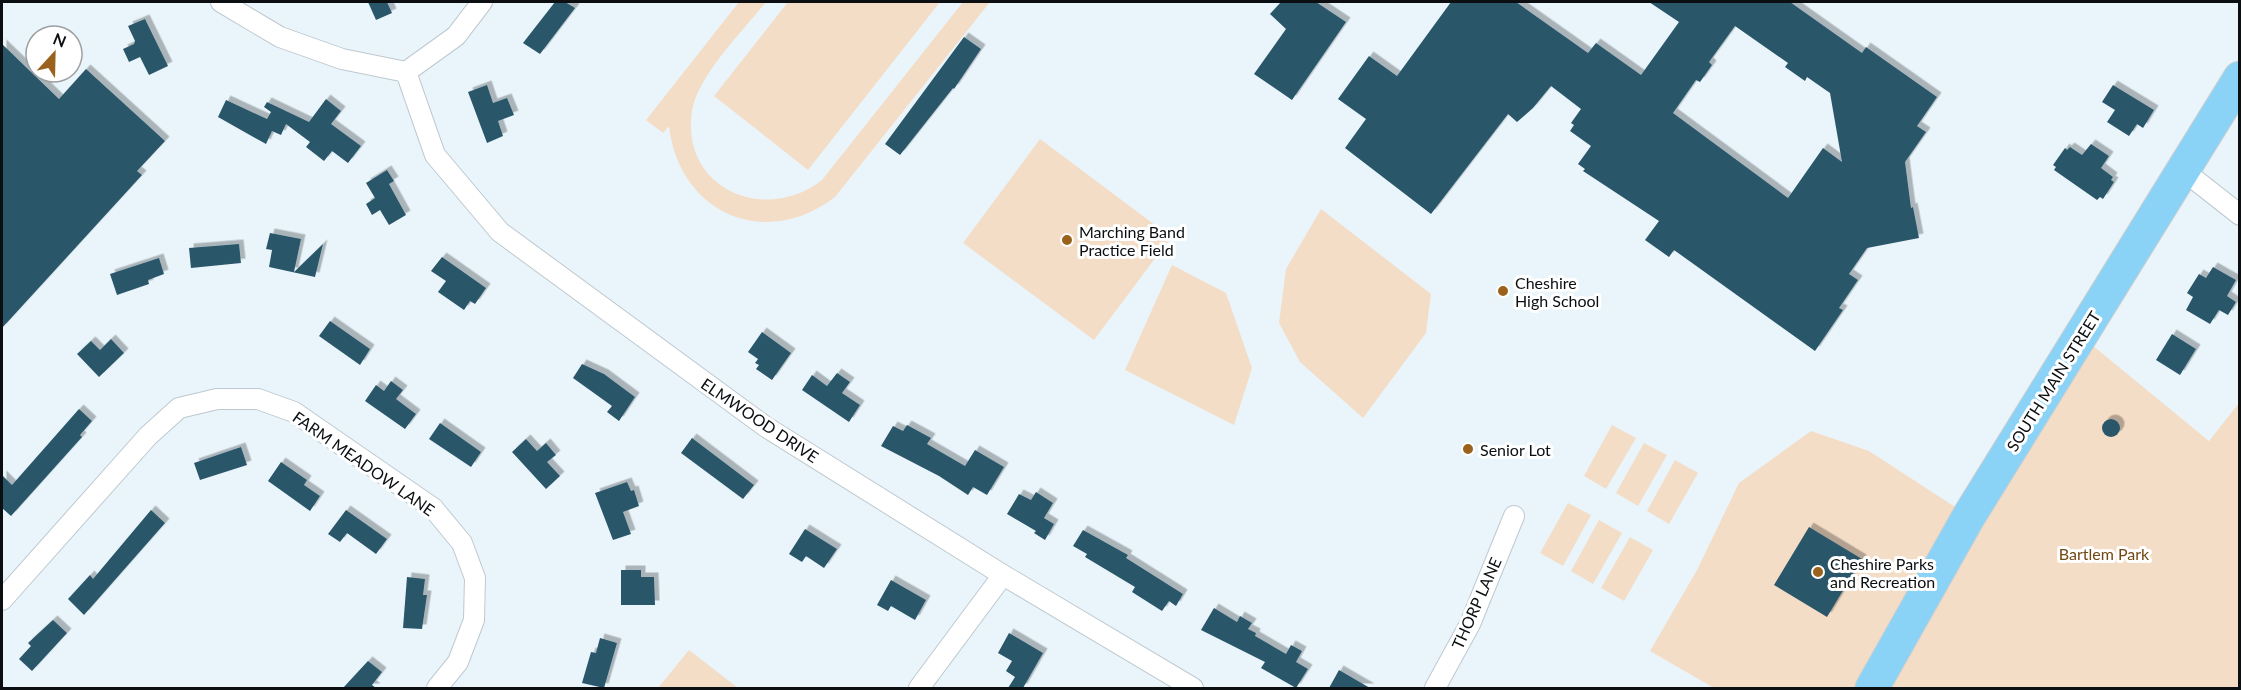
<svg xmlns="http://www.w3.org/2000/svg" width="2241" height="690" viewBox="0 0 2241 690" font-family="Lato,sans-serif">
<defs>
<filter id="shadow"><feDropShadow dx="4.5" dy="-4.5" stdDeviation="0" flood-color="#0004"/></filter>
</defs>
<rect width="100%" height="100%" fill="#e9f5fb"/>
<g fill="#f4ddc7">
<path d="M739,2H766C743,31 698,75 692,111C680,188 765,225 822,180L963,2H990L835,197C765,251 679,213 669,126L663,133L646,120Z"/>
<path d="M788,2H940L808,170L714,96Z"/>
<path d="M1040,139L1171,237L1094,340L963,243Z"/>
<path d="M1321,209L1431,294L1426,333L1363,418L1300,362L1279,323L1286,269Z"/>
<path d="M1172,265L1226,293L1252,368L1234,425L1125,370Z"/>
<path d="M2081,336L2209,441L2239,403V688H1714L1650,651L1697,570L1739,483L1811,431L1869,451L1969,516Z"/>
<path d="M1612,425L1636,438L1606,489L1584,476Z"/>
<path d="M1644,443L1667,455L1638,506L1616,493Z"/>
<path d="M1675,460L1698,473L1669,524L1647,511Z"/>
<path d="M1568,503L1591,515L1563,566L1540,553Z"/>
<path d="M1599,520L1622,533L1593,584L1571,571Z"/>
<path d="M1630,537L1653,550L1624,601L1601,588Z"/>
<path d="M689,650L738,688H658Z"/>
</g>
<g fill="#2c566a" fill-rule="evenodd" filter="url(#shadow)">
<path d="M368,2H387L392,13L376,20Z"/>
<path d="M555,2H565L575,8L540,54L523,43Z"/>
<path d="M1281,2H1316L1346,22L1292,100L1254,74L1286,29L1270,14Z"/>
<path d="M1451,2H1516L1588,53L1596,43L1641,75L1679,22L1649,2H1790L1862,53L1866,47L1937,97L1917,126L1926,132L1905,162L1911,208L1913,207L1919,238L1867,248L1849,274L1858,280L1839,308L1843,310L1815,351L1674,250L1669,257L1645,240L1659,221L1583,171L1585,169L1578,164L1591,146L1570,131L1574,125L1571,123L1581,109L1551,86L1533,108L1517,122L1508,114L1431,214L1345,148L1366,119L1338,99L1369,56L1397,76ZM1735,26L1788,63L1785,67L1805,81L1807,77L1830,93L1842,162L1823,148L1788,198L1673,113L1696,80L1700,82L1712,65L1709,62Z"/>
<path d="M145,19L168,66L149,75L140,57L129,62L123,49L134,44L135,41L128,26Z"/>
<path d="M964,37L981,49L954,89L953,88L900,155L885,144Z"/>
<path d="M2,44L59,99L86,69L165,141L137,171L142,175L2,328Z"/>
<path d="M487,85L493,103L507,98L514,115L498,121L503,136L487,143L468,92Z"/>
<path d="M2113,85L2154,110L2143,128L2137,124L2129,136L2107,122L2115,110L2102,102Z"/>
<path d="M326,99L341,111L331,124L361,146L348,163L332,151L324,161L306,147L310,142L286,124L281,135L272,131L266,144L218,117L226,100L267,119L271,112L264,107L267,102L309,122Z"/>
<path d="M2091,144L2109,156L2101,168L2113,177L2111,180L2114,182L2103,199L2100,197L2097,200L2054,170L2056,167L2053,165L2065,148L2067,150L2070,147L2082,155Z"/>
<path d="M387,170L394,181L389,184L406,215L389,225L380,210L372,215L366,204L375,198L366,183Z"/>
<path d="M270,233L301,239L294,272L323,244L315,277L269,267L272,250L266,249Z"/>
<path d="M239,244L241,263L191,268L189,248Z"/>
<path d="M442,257L486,288L475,304L470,301L464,310L438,292L446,281L431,271Z"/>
<path d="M159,258L164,274L148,280L149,284L117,295L110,274Z"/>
<path d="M2213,267L2236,280L2227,296L2236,302L2228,315L2219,310L2210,324L2186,310L2193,297L2187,293L2199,274L2206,278Z"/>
<path d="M330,321L370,349L360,365L319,336Z"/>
<path d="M762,332L791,353L772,380L756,369L759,365L755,363L758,359L748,352Z"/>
<path d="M2172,334L2196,349L2180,375L2156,360Z"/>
<path d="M111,339L124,353L99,377L77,354L91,341L100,350Z"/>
<path d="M582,364L604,374L635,397L619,421L607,412L612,406L573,378Z"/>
<path d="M837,373L850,382L842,393L860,405L849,422L802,390L812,375L827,386Z"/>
<path d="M391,381L403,390L396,399L416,414L405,429L365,401L376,385L384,391Z"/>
<path d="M79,409L92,421L80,435L82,437L11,516L2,508V475L12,485Z"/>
<circle cx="2111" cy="428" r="9"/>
<path d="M440,423L481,452L471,467L429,439Z"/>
<path d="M907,425L931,438L927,444L965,466L975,450L1004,467L987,495L973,487L968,495L939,476L881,446L893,426L903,431Z"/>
<path d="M692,438L754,485L743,499L681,453Z"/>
<path d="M526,439L537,451L546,443L556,455L547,462L560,476L546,489L512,452Z"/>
<path d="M241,447L247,465L200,480L194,463Z"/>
<path d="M281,462L307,480L304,485L320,496L310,511L268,481Z"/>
<path d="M627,482L631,491L634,490L639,506L623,512L631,534L613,540L595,493Z"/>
<path d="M1036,492L1053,503L1044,518L1054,524L1045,540L1034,533L1036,531L1007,514L1019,494L1031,500Z"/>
<path d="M151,510L165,523L84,615L68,599L90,575L93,579Z"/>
<path d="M346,510L387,539L376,554L347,533L340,542L328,534Z"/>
<path d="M1809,527L1862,559L1827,617L1774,585Z"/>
<path d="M805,529L837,549L824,568L806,556L802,562L789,554Z"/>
<path d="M1083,530L1128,555L1126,558L1183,594L1176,606L1169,601L1162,611L1132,592L1135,587L1085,557L1087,554L1073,546Z"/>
<path d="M621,570H641V577H654L655,605H621Z"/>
<path d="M407,577L425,579L423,595H427L422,629L403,628Z"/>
<path d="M891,580L926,600L915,620L891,606L888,611L877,605Z"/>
<path d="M1214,608L1237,622L1240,616L1252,623L1248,629L1256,633L1255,636L1286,654L1291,645L1302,651L1296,662L1308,669L1296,688L1261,668L1265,662L1201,630Z"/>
<path d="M53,620L67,633L32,671L19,659L31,646L28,643Z"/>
<path d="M1009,633L1043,653L1023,688H1008L1015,677L1006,671L1012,661L998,653Z"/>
<path d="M600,638L617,643L604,688L582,683L591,652L596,653Z"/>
<path d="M368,661L382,672L372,685L376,688H343Z"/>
<path d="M1339,670L1370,688H1329Z"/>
</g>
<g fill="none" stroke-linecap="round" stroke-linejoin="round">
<g stroke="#bec9cf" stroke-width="22">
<g id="minor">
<path d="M221,2L280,37L342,59L406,72L456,36L482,2"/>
<path d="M406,72L435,155L500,232L766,427L1003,575L1193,688"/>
<path d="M2184,171L2240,215"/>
<path d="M2,600L148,436L179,408L217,399H258L294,412L433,508L462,543L475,578L474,620L458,662L437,688"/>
<path d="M919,688L1003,575"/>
<path d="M1435,688L1470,624L1514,516"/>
</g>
</g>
<g stroke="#cecfcf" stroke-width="35">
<path id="trunk" d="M1872,688L1969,516L2240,78"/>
</g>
<use href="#minor" stroke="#fff" stroke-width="20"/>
<use href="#trunk" stroke="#8bd3f6" stroke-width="33"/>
</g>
<g fill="#9a621d" stroke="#fff" stroke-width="2">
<circle cx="1067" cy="240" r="6"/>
<circle cx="1503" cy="291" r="6"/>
<circle cx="1468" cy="449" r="6"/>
<circle cx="1818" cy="572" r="6"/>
</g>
<g text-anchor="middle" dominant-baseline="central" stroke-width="6" stroke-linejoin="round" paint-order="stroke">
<g font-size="16" fill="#0b0f11" stroke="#fff" text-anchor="start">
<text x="1079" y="231">Marching Band<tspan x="1079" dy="18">Practice Field</tspan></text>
<text x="1515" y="282">Cheshire<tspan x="1515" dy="18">High School</tspan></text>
<text x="1480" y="449">Senior Lot</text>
<text x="1830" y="563">Cheshire Parks<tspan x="1830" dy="18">and Recreation</tspan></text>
</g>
<g font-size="16" fill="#0b0f11" stroke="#fff">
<text transform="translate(2053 381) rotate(-58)">SOUTH MAIN STREET</text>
<text transform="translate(760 420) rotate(34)">ELMWOOD DRIVE</text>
<text transform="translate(364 463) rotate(35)">FARM MEADOW LANE</text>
<text transform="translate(1476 603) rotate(-66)">THORP LANE</text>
</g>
<g font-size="16" fill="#734813" stroke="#fff">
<text x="2104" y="553">Bartlem Park</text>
</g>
</g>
<rect width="2241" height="690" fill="none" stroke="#0b0f11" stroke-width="6"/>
<g transform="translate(54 54) rotate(22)"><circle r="28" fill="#ffffff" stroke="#9d9fa0" stroke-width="1.5"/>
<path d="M0-4.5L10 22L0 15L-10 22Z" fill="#9a621d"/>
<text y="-9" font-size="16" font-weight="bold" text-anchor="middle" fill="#0b0f11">N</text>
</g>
</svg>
